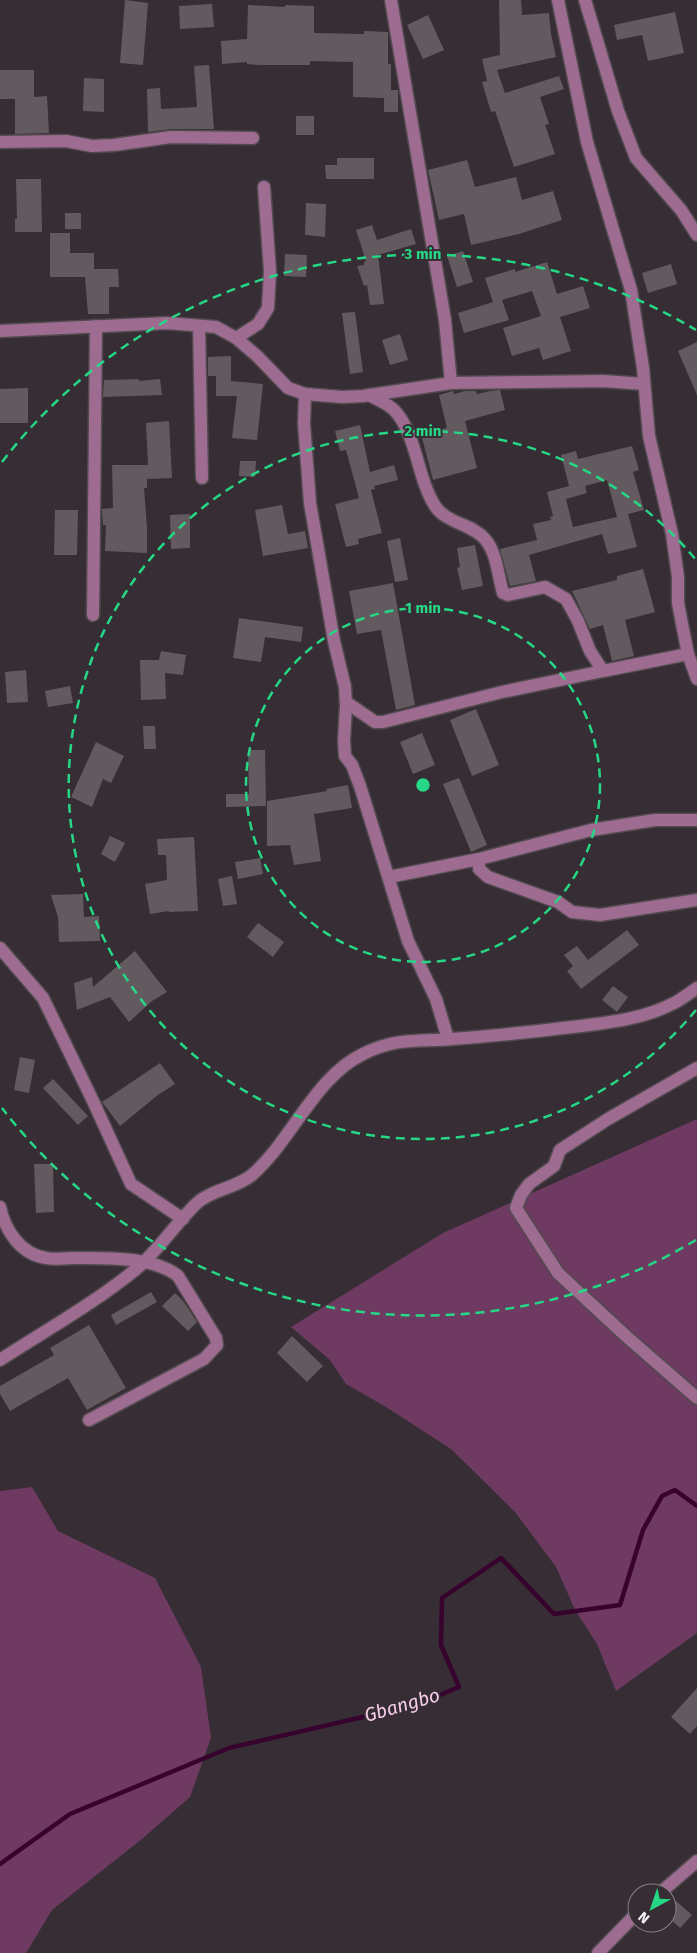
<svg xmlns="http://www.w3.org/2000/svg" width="697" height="1953" viewBox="0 0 697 1953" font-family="'Fira Sans',sans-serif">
<rect width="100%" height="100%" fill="#362e34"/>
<g fill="#6e3a62">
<path d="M697,1119V1633L616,1691L597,1644L575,1610L556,1567L515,1512L451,1449L386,1407L346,1384L330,1360L291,1327L443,1233Z"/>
<path d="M32,1487L58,1531L155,1578L201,1667L211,1738L190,1797L142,1839L52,1910L26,1953H0V1491Z"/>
</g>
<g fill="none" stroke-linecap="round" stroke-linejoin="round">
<path stroke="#38022f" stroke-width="4.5" d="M0,1864L70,1814L229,1748L419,1704L459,1687L441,1645L442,1598L501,1558L554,1614L620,1605L643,1530L662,1496L675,1490L697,1506"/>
</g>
<g fill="#635a60" fill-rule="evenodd">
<path d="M125,0L148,3L143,65L120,63Z"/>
<path d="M499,0H521L522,15L549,13L551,34L556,57L497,70L505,93L559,76L564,89L540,97L549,124L545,125L555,154L514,167L495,111L491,112L482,82L487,81L482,59L500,55Z"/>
<path d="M212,4L214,27L180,29L179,6Z"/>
<path d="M248,5L285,7V5L314,6V33L364,34V31L388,32V64H391V90H398V112H384V98L353,97V62L310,61V65H259L247,64V62L222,64L221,41L247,39Z"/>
<path d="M675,12L684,53L648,61L642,35L617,40L614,25Z"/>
<path d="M428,15L444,50L423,59L407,25Z"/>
<path d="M209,65L214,129H171L148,132L147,89L160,88L161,109L197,107L194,66Z"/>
<path d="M0,70H34V97L47,96L49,133L15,134V99H0Z"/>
<path d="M84,78L104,79V112L83,111Z"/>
<rect x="296" y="116" width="18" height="19"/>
<path d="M337,158H374V179H326L325,165H337Z"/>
<path d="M467,160L475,187L516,177L522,200L553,191L562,220L519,234L471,245L464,214L439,220L428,170Z"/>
<path d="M16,179H41L42,232H15V219H17Z"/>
<path d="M306,203L326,204L325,237L305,235Z"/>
<rect x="65" y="213" width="16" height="16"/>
<path d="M372,225L377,240L411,229L416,244L378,255L384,304L370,305L367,285L364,286L357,266L364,265V262L366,261L356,230Z"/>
<path d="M50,233H70V253H94V269H118L119,287H109V314H88L85,277H50Z"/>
<path d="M463,251L473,282L457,287L447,256Z"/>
<path d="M285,254L307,255L306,277L284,276Z"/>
<path d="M547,262L557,294L583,286L590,308L560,317L571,351L543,360L539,348L512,356L503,328L541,316L532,291L502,300L509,320L464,333L458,313L493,302L485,278L515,269V272Z"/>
<path d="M671,264L677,284L648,293L642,273Z"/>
<path d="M355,312L363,372L350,374L342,313Z"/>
<path d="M400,334L408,360L390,365L382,340Z"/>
<path d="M697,342V395L678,351Z"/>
<path d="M231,356V381L263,384L257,440L232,438L237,396H216V376H208V357Z"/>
<path d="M139,379V381L160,379L162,395L103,397L104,380Z"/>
<path d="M28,388V423H0V389Z"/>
<path d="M500,390L505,410L465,421L477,468L433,480L421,434L447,428L439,395L453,391L454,394L465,391H476L477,394L490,391Z"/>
<path d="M169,421L172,478L147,479V488H144L147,528V553L105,551L106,525H103L102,509L113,508L112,465H148L146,423Z"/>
<path d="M360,425L370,472L394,465L398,480L374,486L375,489L371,490L382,533L358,539L359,544L346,547L335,504L359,498L346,450L340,451L335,431Z"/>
<path d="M632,446L639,470L633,472L644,510L628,514L637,547L608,554L602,534L529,555L536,581L510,586L500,549L537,540L533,524L551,520L550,517L553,516L547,492L569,486L561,455L576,451L578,459ZM607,480L617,517L573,527L566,499L587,493L585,486Z"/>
<path d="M240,461H256L255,477L239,476Z"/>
<path d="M282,505L288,534L305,531L308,548L263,556L255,510Z"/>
<path d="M55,510H78L77,555H54Z"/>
<path d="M190,514V548L171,549L170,515Z"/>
<path d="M400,538L408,580L395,582L387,541Z"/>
<path d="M475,545L483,586L462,590L457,568L460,567L457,548Z"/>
<path d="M643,569L655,612L625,620L634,656L612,661L603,625L590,629L572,591L617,580V576Z"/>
<path d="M393,583L415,705L396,710L381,630L357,634L349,591Z"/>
<path d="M239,618L303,627L301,642L265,637L261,662L233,658Z"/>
<path d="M161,651L186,655L183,675L165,673L166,699L141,700L140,660H159Z"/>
<path d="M26,670L28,702L7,703L5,672Z"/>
<path d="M70,686L73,703L48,707L45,691Z"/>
<path d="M476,709L499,765L472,776L450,720Z"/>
<path d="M143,726H155L156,749H144Z"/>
<path d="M422,733L435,765L413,774L400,742Z"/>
<path d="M96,742L124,756L111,783L103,779L92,807L71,797Z"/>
<path d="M248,750H265L266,806L226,807V794H249Z"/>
<path d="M459,778L487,845L471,852L443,784Z"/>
<path d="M348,785L352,808L314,814L321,861L294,865L290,845L267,846V801L327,791L326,789Z"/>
<path d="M110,836L125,843L115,862L101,854Z"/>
<path d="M194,837L198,911L169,912V911L150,914L145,884L167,880L166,855H158L157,839Z"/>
<path d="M260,858L263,874L238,879L235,862Z"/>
<path d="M232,876L237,904L223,906L218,879Z"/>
<path d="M83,894L84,917L99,916L100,941L59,942L58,917L51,895Z"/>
<path d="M258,923L284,942L273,957L247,937Z"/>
<path d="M627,930L639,945L581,989L567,971L573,966L564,955L577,946L588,960Z"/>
<path d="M135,951L167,992L152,1001L129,1022L110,997L77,1010L74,983L92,977L93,987Z"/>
<path d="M613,986L628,997L617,1012L602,1000Z"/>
<path d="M20,1057L35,1060L29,1093L14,1090Z"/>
<path d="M160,1063L175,1084L158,1095L120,1126L102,1102Z"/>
<path d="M53,1079L88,1116L78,1125L43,1088Z"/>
<path d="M34,1164H53L54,1212L36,1213Z"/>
<path d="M151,1292L157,1302L116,1325L111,1315Z"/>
<path d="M175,1293L184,1302L197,1322L188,1331L162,1306Z"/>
<path d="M89,1325L126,1388L87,1410L68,1378L10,1411L0,1394V1386L54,1355L50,1348Z"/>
<path d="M292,1336L323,1366L307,1382L277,1353Z"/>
<path d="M697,1688V1726L690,1734L671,1717Z"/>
<path d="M676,1901L692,1915L680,1928L667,1916V1912Z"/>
</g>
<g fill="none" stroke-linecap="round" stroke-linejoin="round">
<g stroke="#514a4f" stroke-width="15">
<g id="minor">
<path d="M391,0L445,320L451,383"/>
<path d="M558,0L587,142L631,290L643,368L649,436L672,534L678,577V603L682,624L688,654L697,679"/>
<path d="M585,0L618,111L636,158L681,210L697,235"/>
<path d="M0,142L66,141L92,146L114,145L171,137L253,138"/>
<path d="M199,326L202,478"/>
<path d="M0,331L167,323L216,327L236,338L257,356L288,388L305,394L342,397L363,396L451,383L603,381L644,384"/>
<path d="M236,338L258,324L268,308L270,271L264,187"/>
<path d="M305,394L304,424L310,503L334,641L345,687L346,705L344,741L345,756L352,765L360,786L408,941L436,999L448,1039"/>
<path d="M369,395C378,400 389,404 395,411C417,435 417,478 435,506C447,524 471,523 485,539C497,553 498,576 503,593L508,595L545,587L566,599L578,621L590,651L603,671L688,654"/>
<path d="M93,615L96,326"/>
<path d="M346,702L375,722H383L502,692L603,671"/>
<path d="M479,859V869L488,877L558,902L572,912L600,915L697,900"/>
<path d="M389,877L479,859L591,830L655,820H697"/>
<path d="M0,948L43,998L93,1101L131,1184L183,1219"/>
<path d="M697,1068L608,1119L560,1150L554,1166L529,1184L521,1195L516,1208L558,1273L627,1337L697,1398"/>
<path d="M0,1207C5,1230 20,1254 46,1258C54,1260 64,1258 73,1258C104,1258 153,1256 178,1276L216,1338L217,1345L204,1359L89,1420"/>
<path d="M0,1360C45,1331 93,1304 135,1270C158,1251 175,1224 197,1203C211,1190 236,1188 252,1175C292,1140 315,1077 363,1054C397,1037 417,1042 452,1039C492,1036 532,1032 572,1027C607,1023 645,1019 676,1002C683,998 690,993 697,988"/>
<path d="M660,1893L697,1861"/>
<path d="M598,1953L637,1913"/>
</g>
</g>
<use href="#minor" stroke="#9e6b91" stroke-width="12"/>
</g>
<g fill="none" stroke="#26d886" stroke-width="2.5" stroke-dasharray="9 6">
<circle cx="423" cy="785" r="177"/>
<path d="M696 1010A354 354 0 1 1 696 560"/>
<path d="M696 1240A531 531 0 0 1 2 1108M2 462A531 531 0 0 1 696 330"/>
</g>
<g text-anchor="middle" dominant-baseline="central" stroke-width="4" stroke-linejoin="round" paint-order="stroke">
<g font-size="19" font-style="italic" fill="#f6ccea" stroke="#362e34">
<text transform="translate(402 1705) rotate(-16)">Gbangbo</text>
</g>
</g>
<circle cx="423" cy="785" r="8" fill="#26d886" stroke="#362e34" stroke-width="2.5"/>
<g font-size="15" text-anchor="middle" font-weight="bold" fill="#26d886" stroke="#362e34" stroke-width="4" stroke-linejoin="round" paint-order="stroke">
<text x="423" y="259">3 min</text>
<text x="423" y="436">2 min</text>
<text x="423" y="613">1 min</text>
</g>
<g transform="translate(652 1908) rotate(220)"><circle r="24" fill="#362e34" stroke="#847d82"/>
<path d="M0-4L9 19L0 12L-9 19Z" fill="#26d886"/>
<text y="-8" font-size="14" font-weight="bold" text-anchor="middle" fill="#f8f3f6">N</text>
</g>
</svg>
